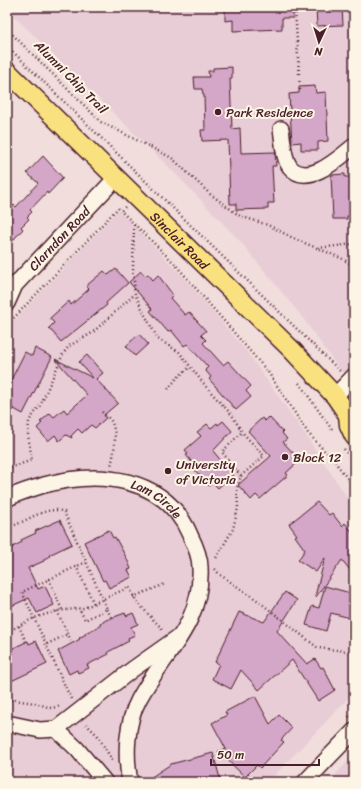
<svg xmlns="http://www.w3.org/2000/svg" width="361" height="789" viewBox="0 0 361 789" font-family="Sriracha,sans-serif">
<rect width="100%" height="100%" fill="#f0dddc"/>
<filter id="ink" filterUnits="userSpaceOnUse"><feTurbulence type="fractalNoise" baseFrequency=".025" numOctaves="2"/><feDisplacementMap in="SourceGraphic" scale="8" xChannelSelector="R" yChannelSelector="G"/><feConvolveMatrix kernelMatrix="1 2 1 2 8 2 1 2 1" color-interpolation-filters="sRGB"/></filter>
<g filter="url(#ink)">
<g fill="#e8ccd6">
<path d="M7,7H354V389L300,314L240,241L173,171L7,9Z"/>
<path d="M119,210L188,282L247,352L305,434L354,508V692L268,782H7V328Z"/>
<path d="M354,755V782H329Z"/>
</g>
<g fill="#d4a6c7" stroke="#4a1f2b">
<path d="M225,7H293V18H282V29L233,31V20L225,21Z"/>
<path d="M316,7H342L343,25L317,26Z"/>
<path d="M232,67V79H230L232,129L240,128L241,153L275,152L276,166H272L274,203H268V209L236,210V204H230L228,140L202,141L201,130H205L204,95H203L202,89H195L194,77H209L208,71H213V68Z"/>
<path d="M315,86L316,93L326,92L328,141L318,142V150H301V142L292,143L289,94L299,93V87Z"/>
<path d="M43,156L63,178L48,194L47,192L30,210L32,212L27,217L29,219L21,227L23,229L7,247V212L14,205L16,207L38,183L27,173Z"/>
<path d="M345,174V177H354V216H347V219H333L331,175Z"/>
<path d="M116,269L128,283L106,303L107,305L61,342L49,328L54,323L50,318L69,301L71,305L89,289L86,286L104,271L108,275Z"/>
<path d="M141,271L145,276L148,274L153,280L158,275L173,295L170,298L185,315L189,312L206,331L201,335L206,340L203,343L223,365L228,361L251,386L246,391L251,397L236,410L209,379L211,377L205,370L208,367L187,344L184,346L171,330L168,332L150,311L152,309L129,282Z"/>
<path d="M139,334L148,344L135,356L126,346Z"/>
<path d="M35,348L52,357L23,414L7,405V388L25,352L32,356Z"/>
<path d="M87,355L103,373L96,379L118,403L104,415L106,418L95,428L91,425L82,433L78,429L71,436L72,438L66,435L59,441L55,435L48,441L37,428L42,423L40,422L50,413L54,417L64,409L67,413L87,395L55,359L93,378L79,362Z"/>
<path d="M269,417L283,432L282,433L287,439L283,442L298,458L295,461L297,463L286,473L288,475L260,499L256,495L251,500L238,485L271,456L248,431L262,418L265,421Z"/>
<path d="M223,421L232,431L213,451L233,475L218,488L213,483L209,486L193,468L195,466L186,455L188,454L185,450L201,436L197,432L207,424L211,428L217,423L218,425Z"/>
<path d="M317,502L329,515L332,513L342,526L345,523L354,534V575L342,560L316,597L315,596L325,558L316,572L298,560L305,550L295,536L297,535L289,524Z"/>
<path d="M60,520L72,544L49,555L50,556L44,559V561L28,568L38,589L45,586L54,605L37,613L29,598L7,608V550L22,542L21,540L36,533L35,531Z"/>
<path d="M109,530L113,538L115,537L127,559L131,569L128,570L132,577L109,588L105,580L103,581L84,542Z"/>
<path d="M325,586L354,594V619L331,613L326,631L306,625L312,606L319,608Z"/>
<path d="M285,592L297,600L277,631L307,664L315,659L321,668L323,667L335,690L318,701L292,660L259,690L241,670L231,689L212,679L219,664L215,662L239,612L264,622Z"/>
<path d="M125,613L126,616L133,613L138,624L131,627L135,635L128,638L129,641L108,652L109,654L87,665L89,668L78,673L77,670L69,674L58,651L80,639L79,638L86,634L85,633L100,626V624L106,620Z"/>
<path d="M28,641L29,644L36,641L47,664L7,683V651Z"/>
<path d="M255,696L270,724L279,715L292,728L281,740L284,742L260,768L257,765L245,777L218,751L226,749L212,723L227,715L225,712Z"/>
<path d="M213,753L221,782H144L171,764Z"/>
</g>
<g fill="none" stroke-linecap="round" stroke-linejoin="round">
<g stroke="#4a1f2b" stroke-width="18">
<g id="minor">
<path d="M281,129C283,140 283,158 290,167C308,188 340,157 354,146"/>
<path id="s1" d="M7,303L15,285L116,178"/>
<path d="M335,396L354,376"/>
<path id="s2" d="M7,499C18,492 32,489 44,485C99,470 165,476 190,535C195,545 200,556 200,567C203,624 164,653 139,699C126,723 125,756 130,782"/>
<path d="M7,723L40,730L56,729L133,669L177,638"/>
<path d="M56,729L77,749L105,782"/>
<path d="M305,782L354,731"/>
</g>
</g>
<g stroke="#4a1f2b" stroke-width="21">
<g id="major">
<path id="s3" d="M7,71L292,350L335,396L348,415L354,419"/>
<path d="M348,415L349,425L354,436"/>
</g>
</g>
<g stroke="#4a1f2b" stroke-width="2.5" stroke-dasharray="1 3" stroke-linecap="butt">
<path d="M350,7L354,83"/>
<path d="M7,29L101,122L172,158L210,194L240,216L268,225L295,239L341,258L354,266"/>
<path d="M7,46L340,371"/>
<path d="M300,90L295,9H316L315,7"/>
<path d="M125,207L121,211L174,263L268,372L308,433L335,462L354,487"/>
<path d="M134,225L133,268L135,294L145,315L158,339L179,352L207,388L232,415L242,432L222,452L241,476L237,488L238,508L233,529L215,560"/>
<path d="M318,248L354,244"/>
<path d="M7,328L9,323L118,208L121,211"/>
<path d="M299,383L333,431"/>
<path d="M168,389L178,377L190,367"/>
<path d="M102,412C105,415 109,418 111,421C118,434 114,453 111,466"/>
<path d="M344,449L354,464"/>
<path d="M7,469L32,460L28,435L29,421L41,404L63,354L69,346L92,333L135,294"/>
<path d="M241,476L264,456L242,432"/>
<path d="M15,525C30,519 49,505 64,512L107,609L85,620L79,608"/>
<path d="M76,566L94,604"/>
<path d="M215,569L219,574L257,600L318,648L354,652"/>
<path d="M49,579L62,610"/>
<path d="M133,597L165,584"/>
<path d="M107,609L111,617"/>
<path d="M57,611L72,643"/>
<path d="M19,626L26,642"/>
<path d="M7,632L34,618L57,611L84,608L129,587L137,602L164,631"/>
<path d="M47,644L68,634"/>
<path d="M7,699L35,703L51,708L61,706"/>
<path d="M71,699L22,592L86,562"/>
<path d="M349,717L354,711"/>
<path d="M86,724L98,736L113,762"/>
<path d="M73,782L85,780"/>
</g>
<use href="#minor" stroke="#fcf5e5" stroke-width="15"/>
<use href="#major" stroke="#fae180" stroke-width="18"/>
</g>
</g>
<g fill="#4a1f2b" stroke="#fcf5e5" stroke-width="1.5">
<circle cx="218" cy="112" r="4"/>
<circle cx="285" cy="457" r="4"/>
<circle cx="168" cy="471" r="4"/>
</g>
<g text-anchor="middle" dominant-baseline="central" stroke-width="4" stroke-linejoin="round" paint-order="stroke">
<g font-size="13" fill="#4a1f2b" stroke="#fcf5e5">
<text transform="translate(71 77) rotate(45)">Alumni Chip Trail</text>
<text stroke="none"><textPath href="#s1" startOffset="84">Clarndon Road</textPath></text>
<text stroke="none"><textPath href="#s3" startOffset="242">Sinclair Road</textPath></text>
<text stroke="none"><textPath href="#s2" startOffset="158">Lam Circle</textPath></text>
</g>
<g font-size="13" fill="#4a1f2b" stroke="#fcf5e5" text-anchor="start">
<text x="226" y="112">Park Residence</text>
<text x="293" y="457">Block 12</text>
<text x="176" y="464">University<tspan x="176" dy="15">of Victoria</tspan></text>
</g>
</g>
<rect width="361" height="789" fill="none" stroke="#fcf5e5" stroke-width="24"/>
<rect x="12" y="12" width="337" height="765" fill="none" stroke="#4a1f2b" stroke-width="1.5" filter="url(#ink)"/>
<g transform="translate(319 42) rotate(184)" stroke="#fcf5e5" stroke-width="3" paint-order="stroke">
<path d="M0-3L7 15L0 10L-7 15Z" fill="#4a1f2b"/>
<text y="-6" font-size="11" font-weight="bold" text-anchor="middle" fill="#4a1f2b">N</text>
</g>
<path d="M211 759v6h108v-6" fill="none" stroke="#4a1f2b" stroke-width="2"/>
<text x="217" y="759" font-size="12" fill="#4a1f2b" stroke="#fcf5e5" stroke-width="3" paint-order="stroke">50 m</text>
</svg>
